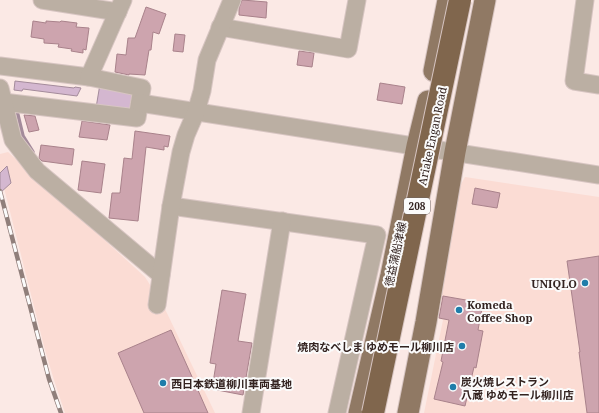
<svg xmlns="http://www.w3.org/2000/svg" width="599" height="413" viewBox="0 0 599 413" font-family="'Noto Serif','Noto Sans JP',serif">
<rect width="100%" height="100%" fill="#fbe9e5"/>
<g fill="#fbdcd4">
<path d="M8,152L145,277L164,307L215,413H65L54,380L45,350L0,172V154Z"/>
<path d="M465,177L599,197V413H424L443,320L430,316L459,188Z"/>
</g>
<g fill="#d4b7d0" stroke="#a48b9b">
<path d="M15,81L74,88L75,87L81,88L77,96L23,89L22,91L14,90Z"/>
<path d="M100,84L133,91L130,110L96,108Z"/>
<path d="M7,166L11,183L0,193V173Z"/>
</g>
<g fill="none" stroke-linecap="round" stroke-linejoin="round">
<path stroke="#a48b9b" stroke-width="3.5" d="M17,111L23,136L33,152"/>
</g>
<g fill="#cda4ae" stroke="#a9828b">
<path d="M242,0L267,2L266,18L239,15V8Z"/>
<path d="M146,7L166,14L159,34L153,32L151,50H149L145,75L129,74V75L115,72L117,54L126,55L128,38H135Z"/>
<path d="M33,21L46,23V21L60,22L61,21L77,23L76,27L89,28L86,50L83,49V53L71,51L72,49L58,47L59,44L44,43V39L31,37Z"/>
<path d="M175,34L185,35L183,52L173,51Z"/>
<path d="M299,51L314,53L312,67L297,65Z"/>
<path d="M380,83L405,87L402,104L377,100Z"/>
<path d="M24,115L35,116L39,130L29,132Z"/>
<path d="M82,121L110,125L107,140L79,137Z"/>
<path d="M135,131L170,136L168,147L164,146V150L146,147L138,221L109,218L112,193H120L124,158L132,159Z"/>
<path d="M41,145L74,149L72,165L42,161L39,158Z"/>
<path d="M82,161L105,164L101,193L78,190Z"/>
<path d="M475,188L500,193L497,208L472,204Z"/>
<path d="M599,256V413H587L579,352H580L567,261Z"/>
<path d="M222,290L246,294L238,341L252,343L243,395L212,389L216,364L210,363Z"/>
<path d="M443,296L483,303L478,330L483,331L476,368L474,367L465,406L434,399L443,362L441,361L449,320L439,318Z"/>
<path d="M171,330L193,379L208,413H144L118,353Z"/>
</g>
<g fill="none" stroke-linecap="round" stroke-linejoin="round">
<g stroke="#d7c5c2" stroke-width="19">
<g id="minor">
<path d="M42,0L118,12"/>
<path d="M585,0L574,81L599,85"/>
<path d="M220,27L348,49L357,0"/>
<path d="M0,66L89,77L142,88L137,118L3,102"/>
<path d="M89,77L123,0"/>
<path d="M0,88L13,140L37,171L161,275"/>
<path d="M140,103L599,175"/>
<path d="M171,206L377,235L337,413"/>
<path d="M157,305L171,206L181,152L186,135L196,112L202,91L207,60L232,0"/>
<path d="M251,413L282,221"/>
</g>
</g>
<g stroke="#d7c5c2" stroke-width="23">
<g id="major">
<path d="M434,71L448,0"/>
<path d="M359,413L391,275L417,146L428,101"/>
<path d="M408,413L426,322L455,152L485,0"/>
</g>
</g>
<use href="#minor" stroke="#bbafa3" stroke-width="17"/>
<use href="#major" stroke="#907964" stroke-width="21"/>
<g stroke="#907f7b" stroke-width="4.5">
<path id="rail" d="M0,191L49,379L61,413"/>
</g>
<use href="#rail" stroke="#fbfbfb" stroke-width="3" stroke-dasharray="9" stroke-linecap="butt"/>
<g stroke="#d7c5c2" stroke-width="24" stroke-linecap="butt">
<path id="highway-bridge" d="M373,413L460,0"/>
</g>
<use href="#highway-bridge" stroke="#80664d" stroke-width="22"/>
</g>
<g fill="#1f7daa" stroke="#fbfbfb" stroke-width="1.5">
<circle cx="585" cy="283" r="4"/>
<circle cx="459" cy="310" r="4"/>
<circle cx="462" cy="346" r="4"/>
<circle cx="163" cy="383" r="4"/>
<circle cx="453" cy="387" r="4"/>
</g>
<g text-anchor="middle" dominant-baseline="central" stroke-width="4" stroke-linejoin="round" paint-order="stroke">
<rect fill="#fbfbfb" stroke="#6f6462" stroke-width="1" x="404" y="198" width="26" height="16" rx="3"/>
<g font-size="10" font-weight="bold" fill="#332320">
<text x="417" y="206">208</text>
</g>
<g font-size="11" fill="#332320" stroke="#fbfbfb">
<text transform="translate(432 136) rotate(-78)">Ariake Engan Road</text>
<text transform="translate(395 254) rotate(-78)">徳益蒲船津線</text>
</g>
<g font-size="11" font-weight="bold" fill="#332320" stroke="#fbfbfb" text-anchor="start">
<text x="577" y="283" text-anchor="end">UNIQLO</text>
<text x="467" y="304">Komeda<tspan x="467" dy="13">Coffee Shop</tspan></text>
<text x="454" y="346" text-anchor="end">焼肉なべしま ゆめモール柳川店</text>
<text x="461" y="381">炭火焼レストラン<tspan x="461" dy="13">八蔵 ゆめモール柳川店</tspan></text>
<text x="171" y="383">西日本鉄道柳川車両基地</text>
</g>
</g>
</svg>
